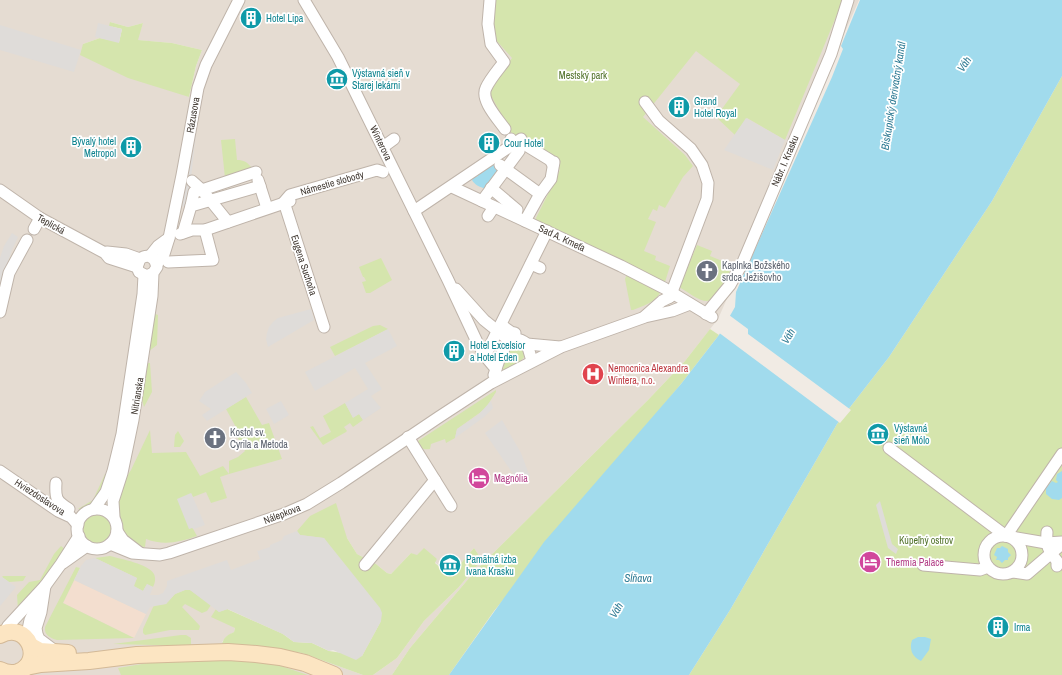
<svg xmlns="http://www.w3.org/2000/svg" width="1062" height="675" viewBox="0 0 1062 675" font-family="'Archivo Narrow',sans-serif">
<rect width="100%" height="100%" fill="#f1ebe4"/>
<path fill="#e5dcd2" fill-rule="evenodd" d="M0,0H859L718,319L685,361L648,400L475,571L410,648L392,675H373L397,658L424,621L458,588L482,560L474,548L450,576L435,562L437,559L417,556L411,553L391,574L387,573L376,564L357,554L347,538L310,516L381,621L362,656L283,634L228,609L235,628L234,632L227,636L222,642L302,653L363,675H0ZM110,22L128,27L143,23L137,40L172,43L202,50L196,66L189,97L83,44L100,38L119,43ZM99,515L108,521L111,529V533L101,543H97L87,539L83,529L87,519L90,517Z"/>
<path fill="#f3decf" d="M74,580L146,614L134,638L63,603Z"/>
<g fill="#d5e5ad">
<path d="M494,0H843L785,140L747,118L735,135L716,117L740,84L696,51L643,117L685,155L693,166L683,177L665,208L659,205L657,211L653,209L648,219L656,222L644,251L656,256L655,260L670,266L665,282L535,220L560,170L551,158L515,139L490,94V88L512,58L495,39L491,24Z"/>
<path d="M110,22L128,27L143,23L138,40L172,43L202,50L196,66L189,97L128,78L80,55L83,44L100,38L119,42L122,29L109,26Z"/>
<path d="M1062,76V675H689L730,610L837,424L889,357L992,201Z"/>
<path d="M235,139L237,160C244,160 247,162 252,168L225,178L221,140Z"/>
<path d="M697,245L712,251L710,256L732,265C730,272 726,279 723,285C711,313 698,298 679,287Z"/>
<path d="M381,258L392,280L370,293H366L362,282L366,281L364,277H363L359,267Z"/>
<path d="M627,274L660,293C654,303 643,306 633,310H631L625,279Z"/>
<path d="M153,313L158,315L157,345L148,352Z"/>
<path d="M380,325L388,329L335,356L330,347L373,326Z"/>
<path d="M710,329L719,335L681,384L494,611L449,675H392L410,648L475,571L648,400L685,361Z"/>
<path d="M517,345L523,347C524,350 526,354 524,357C520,364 508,368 502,372C505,363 507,349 517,345Z"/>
<path d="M147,363H150L152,392L144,407L141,397Z"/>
<path d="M496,390V392L485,409L457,429L455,438L446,443L445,439L431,444L430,449C423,450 418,448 418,441Z"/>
<path d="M246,397L262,425L269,423L282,459L229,474V461L238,457L245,451L235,433L238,431L226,409Z"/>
<path d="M345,403L353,417L359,414L363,420L353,427L350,423L344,427L347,431L346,432L323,445L310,427L313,426L320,438L331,432L323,416Z"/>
<path d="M150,430L152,453L186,452L200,476L223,466L229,474L220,477L227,498L211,503L206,492L193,497L191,493L189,529L192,527L197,536C180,542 164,546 146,539L145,547L137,546L122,533L121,524L116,510L122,484L131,470Z"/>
<path d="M178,431L184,441L180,447H174L175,435Z"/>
<path d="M109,473C107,480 106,489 102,495C97,504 88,510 78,509L93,500L105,474Z"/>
<path d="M336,503L347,538L357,554L376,564L387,573L391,574L411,553L417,555L424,548L437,559L435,563L450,576L474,548L482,560L458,588L424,621L397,658L373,675H363L302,653L273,649L222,645C223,638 227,635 234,632L235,628L211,617L216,609L219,612L227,609L283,634L294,642L312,643L329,651L362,656L381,621L324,538L300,535L297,531L310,516Z"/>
<circle cx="97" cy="529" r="14"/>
<path d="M61,546L66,550L18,610L17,595L29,582L40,580L54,554Z"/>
<path d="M110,556C121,559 149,564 154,574C156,579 155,583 153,587L147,584L143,591L133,586L137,578L95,558Z"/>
<path d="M76,567L80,568L63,603L134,638L57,640C50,638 44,635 45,627Z"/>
<path d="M3,576H26L23,581L9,582L2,577Z"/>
<path d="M185,590H190L211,605L207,611L202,613L185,604L182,607L200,626L199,630H170L145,635L143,633V629L154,605L166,604L175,594Z"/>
<path d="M181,635H186L191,638V646L113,644Z"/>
<path d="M222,660L269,662L308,675H121L118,668L154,662Z"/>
</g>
<g fill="#dfdcd9">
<path d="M98,23L122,29L119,43L95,37Z"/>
<path d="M0,25L81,50L74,72L0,50Z"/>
<path d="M746,118L785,140L773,170L724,150Z"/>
<path d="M194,125H197L190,187L186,207L180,206Z"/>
<path d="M12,233L18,237L12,250L6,267L0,291V258L4,246Z"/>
<path d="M311,309L314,320L268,347L266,339L267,333L269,327L273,322L278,318Z"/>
<path d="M388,329L397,346L365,363L382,389L371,396L381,408L363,420L359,414L353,418L345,403L368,389L355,368L315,391L305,372Z"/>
<path d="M236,372L246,383L252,393L207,421L202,415L211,409L199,401L205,392Z"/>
<path d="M281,401L289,415L274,424L266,409Z"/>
<path d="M491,401L493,408L484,417L455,438L457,429L478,415Z"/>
<path d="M502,420L521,453L530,477L520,484L485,433Z"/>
<path d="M191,493L205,525L194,529L192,528L189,529L177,499Z"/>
<path d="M880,501L892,544L898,549L896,554L888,548L876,505Z"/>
<path d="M297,531L300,535L324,538L380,608L382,613L381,621L362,656L356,660L333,650L329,651L312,643L294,642L283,634L228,609L219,612L190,590H185L175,594L166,604L150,607L146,614L74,580L81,566L86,560L95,558L137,578L134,586L143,591L147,584L153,587L150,595H158L163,593L167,586V581L227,560L231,570L260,559L257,550L258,551L270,547V545L282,540L284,536Z"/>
<path d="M2,577L16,587L0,606V578Z"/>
</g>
<g fill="#a1dbed">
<path d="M860,0H1062V76L992,201L889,357L837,424L730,610L689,675H449L544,542L681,384L719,335L735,307L736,292L832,77L843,49L841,46Z"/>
<path d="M495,163L503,169L487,188C481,189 474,184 472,180L474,177H477L479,173Z"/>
<path d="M1062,471V498L1059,500L1052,499L1046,494V487L1052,481L1056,483L1058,482L1056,480L1057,474Z"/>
<path d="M1002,546L1008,549V552L1011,555L1008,558V560H1005L1002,563L999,560H996L997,557L994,555L997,548H1000Z"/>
<path d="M918,637H925L931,639L929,650L921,661C912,657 909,649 912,640Z"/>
</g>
<path fill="#f1ebe4" d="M729,315L748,329V334L851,410L840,423L718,332Z"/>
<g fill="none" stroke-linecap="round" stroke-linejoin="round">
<g stroke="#bfb4aa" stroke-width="13">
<g id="street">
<path d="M304,0L338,57L448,280L477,342L485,356L496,369"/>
<path d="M490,0L488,24L491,44L504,62C498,70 490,79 486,88C480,100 498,119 505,129"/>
<path d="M645,102L659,121L691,149L702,165L708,183L707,199L670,297"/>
<path d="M519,141L550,160L553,165"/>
<path d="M383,147L394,139"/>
<path d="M500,165L540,194"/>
<path d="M258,180L267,208"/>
<path d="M192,181L202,190L256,172"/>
<path d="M452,187L621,266L664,288L712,317"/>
<path d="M491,188L517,210L515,216"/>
<path d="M0,190L40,218L105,253L109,258L137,267"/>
<path d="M482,201L519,151L511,139"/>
<path d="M191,206L194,192L202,190L228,222"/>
<path d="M414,211L521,139"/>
<path d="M488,216L494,207"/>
<path d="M525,221L540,194L551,179L554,162"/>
<path d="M34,229L40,218"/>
<path d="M183,233L191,206L260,186"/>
<path d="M180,234L192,230H205L290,201"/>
<path d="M107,252L126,254L140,259"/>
<path d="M150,256L158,246L169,238"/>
<path d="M168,262L213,260L205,230"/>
<path d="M157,264L164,254L169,238L182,175L198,88L206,65L239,0"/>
<path d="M531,264L540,268"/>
<path d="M456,289L484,320L510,341"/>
<path d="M0,312L9,273L27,240"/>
<path d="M706,314L730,285L743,262L831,54L848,0"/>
<path d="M645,316L662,301L670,297"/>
<path d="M501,325L511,332L515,333"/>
<path d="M324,327L284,202L290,195L377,170L383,172"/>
<path d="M527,344L560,347"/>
<path d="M485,356L547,231"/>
<path d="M494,375C499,361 506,327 527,344L532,361"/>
<path d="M408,437L451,506"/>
<path d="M889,448L1006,536L1046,543L1062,542"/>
<path d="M0,471L58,511L71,517L78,525"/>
<path d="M56,483C55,498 56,501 69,509"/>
<path d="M94,509L106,492L113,471L122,434L143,294L144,275"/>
<circle cx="97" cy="529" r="20"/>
<path d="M114,517L113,501L122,473L133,420L152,296L153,273L157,267L155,261C151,255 145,255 140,259L137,267L139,272L147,276L153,273"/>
<path d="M117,531L123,540L140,553"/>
<path d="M1047,532C1046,546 1048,550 1057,561V566"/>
<path d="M1006,536L1062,454"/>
<circle cx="1003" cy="555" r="19"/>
<path d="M110,544L132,553L160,555L169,553L284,514L307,504L341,483L439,417L491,383L561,347L645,317L672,311L690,304"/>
<path d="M63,563L87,546"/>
<path d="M365,565L435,480"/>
<path d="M923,565L980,570L988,567"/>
<path d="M1013,572L1027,574L1062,544"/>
<path d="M45,586L41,612L36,628L37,634L39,639L55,651"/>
<path d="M4,633L8,626L45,586L61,564L79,536"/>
<path d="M26,639L30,620L37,605"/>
</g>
</g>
<g stroke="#d3b997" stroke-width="18">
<g id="secondary">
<path d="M0,635C28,620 45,662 18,672C12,674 6,673 0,670"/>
<path d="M31,646L40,651L68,653"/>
<path d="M26,667L41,664L89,661L137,655L228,652L256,654L280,657L305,663L334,675"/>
</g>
</g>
<use href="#street" stroke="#fff" stroke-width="11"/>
<use href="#secondary" stroke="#fce5c2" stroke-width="16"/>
</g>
<defs>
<g id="building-disc" transform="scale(1.15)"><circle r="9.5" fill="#0f9aa8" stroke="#fff"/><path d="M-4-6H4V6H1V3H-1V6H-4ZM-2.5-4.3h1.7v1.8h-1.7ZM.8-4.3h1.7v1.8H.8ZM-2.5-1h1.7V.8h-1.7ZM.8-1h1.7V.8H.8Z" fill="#fff"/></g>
<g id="museum-disc" transform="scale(1.15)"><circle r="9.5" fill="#0f9aa8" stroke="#fff"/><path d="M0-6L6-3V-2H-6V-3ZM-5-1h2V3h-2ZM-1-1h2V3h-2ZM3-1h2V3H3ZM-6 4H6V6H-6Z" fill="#fff"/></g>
<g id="church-disc" transform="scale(1.15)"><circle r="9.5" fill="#6b7280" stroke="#fff"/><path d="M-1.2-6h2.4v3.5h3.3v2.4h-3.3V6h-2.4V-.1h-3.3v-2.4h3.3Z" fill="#fff"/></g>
<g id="hospital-disc" transform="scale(1.15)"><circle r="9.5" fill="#e0444e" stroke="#fff"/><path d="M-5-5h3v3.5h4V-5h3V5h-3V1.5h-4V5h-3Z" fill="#fff"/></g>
<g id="hotel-disc" transform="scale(1.15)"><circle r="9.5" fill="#d1479c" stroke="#fff"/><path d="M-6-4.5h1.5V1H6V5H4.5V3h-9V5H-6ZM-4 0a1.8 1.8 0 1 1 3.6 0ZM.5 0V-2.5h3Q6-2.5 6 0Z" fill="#fff"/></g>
</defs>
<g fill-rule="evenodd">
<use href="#building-disc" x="251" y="18"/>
<use href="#museum-disc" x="337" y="79"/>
<use href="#building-disc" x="679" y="107"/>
<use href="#building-disc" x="489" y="143"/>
<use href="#building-disc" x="131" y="147"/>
<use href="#church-disc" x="707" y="271"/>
<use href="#building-disc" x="454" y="351"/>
<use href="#hospital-disc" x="593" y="374"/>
<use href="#museum-disc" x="878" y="434"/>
<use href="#church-disc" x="215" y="438"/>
<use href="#hotel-disc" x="479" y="478"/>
<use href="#hotel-disc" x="870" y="562"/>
<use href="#museum-disc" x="450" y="565"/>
<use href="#building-disc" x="998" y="627"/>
</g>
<g text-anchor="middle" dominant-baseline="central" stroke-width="3.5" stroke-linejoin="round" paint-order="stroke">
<g font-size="10" fill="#0d838f" stroke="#fff" text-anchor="start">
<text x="266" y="18">Hotel Lipa</text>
<text x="352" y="73">Výstavná sieň v<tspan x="352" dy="12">Starej lekárni</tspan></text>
<text x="694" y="101">Grand<tspan x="694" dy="12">Hotel Royal</tspan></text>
<text x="116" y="141" text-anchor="end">Bývalý hotel<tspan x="116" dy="12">Metropol</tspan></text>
<text x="504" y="143">Cour Hotel</text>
<text x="470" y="345">Hotel Excelsior<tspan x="470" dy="12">a Hotel Eden</tspan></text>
<text x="894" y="428">Výstavná<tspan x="894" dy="12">sieň Mólo</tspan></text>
<text x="466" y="559">Pamätná izba<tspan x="466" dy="12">Ivana Krasku</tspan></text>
<text x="1014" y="627">Irma</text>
</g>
<g font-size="10" fill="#51722a" stroke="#fff">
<text x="583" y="75">Mestský park</text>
<text x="926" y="540">Kúpeľný ostrov</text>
</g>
<g font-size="10" fill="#433b34" stroke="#fff">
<text transform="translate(193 115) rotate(-80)">Rázusova</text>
<text transform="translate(381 143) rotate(64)">Winterova</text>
<text transform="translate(785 161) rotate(-67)">Nábr. I. Krasku</text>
<text transform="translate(332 183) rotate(-16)">Námestie slobody</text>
<text transform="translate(51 224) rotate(29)">Teplická</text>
<text transform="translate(562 238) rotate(25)">Sad A. Kmeťa</text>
<text transform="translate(304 265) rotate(72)">Eugena Suchoňa</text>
<text transform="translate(137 396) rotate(-81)">Nitrianska</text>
<text transform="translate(40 497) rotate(33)">Hviezdoslavova</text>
<text transform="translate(282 514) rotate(-21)">Nálepkova</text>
</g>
<g font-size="10" fill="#5b616d" stroke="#fff" text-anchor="start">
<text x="722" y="265">Kaplnka Božského<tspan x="722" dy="12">srdca Ježišovho</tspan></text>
<text x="230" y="432">Kostol sv.<tspan x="230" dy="12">Cyrila a Metoda</tspan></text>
</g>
<g font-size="10" fill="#be3a42" stroke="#fff" text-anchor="start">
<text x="608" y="368">Nemocnica Alexandra<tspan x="608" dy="12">Wintera, n.o.</tspan></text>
</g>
<g font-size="10" fill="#b23c85" stroke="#fff" text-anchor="start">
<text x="494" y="478">Magnólia</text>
<text x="886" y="562">Thermia Palace</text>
</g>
<g font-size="11" font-style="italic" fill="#2d7a93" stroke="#fff">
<text transform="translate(964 64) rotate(-56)">Váh</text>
<text transform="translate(893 96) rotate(-81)">Biskupický derivačný kanál</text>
<text transform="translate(788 336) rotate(-58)">Váh</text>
<text x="638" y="578">Sĺňava</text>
<text transform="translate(616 610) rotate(-58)">Váh</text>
</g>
</g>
</svg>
